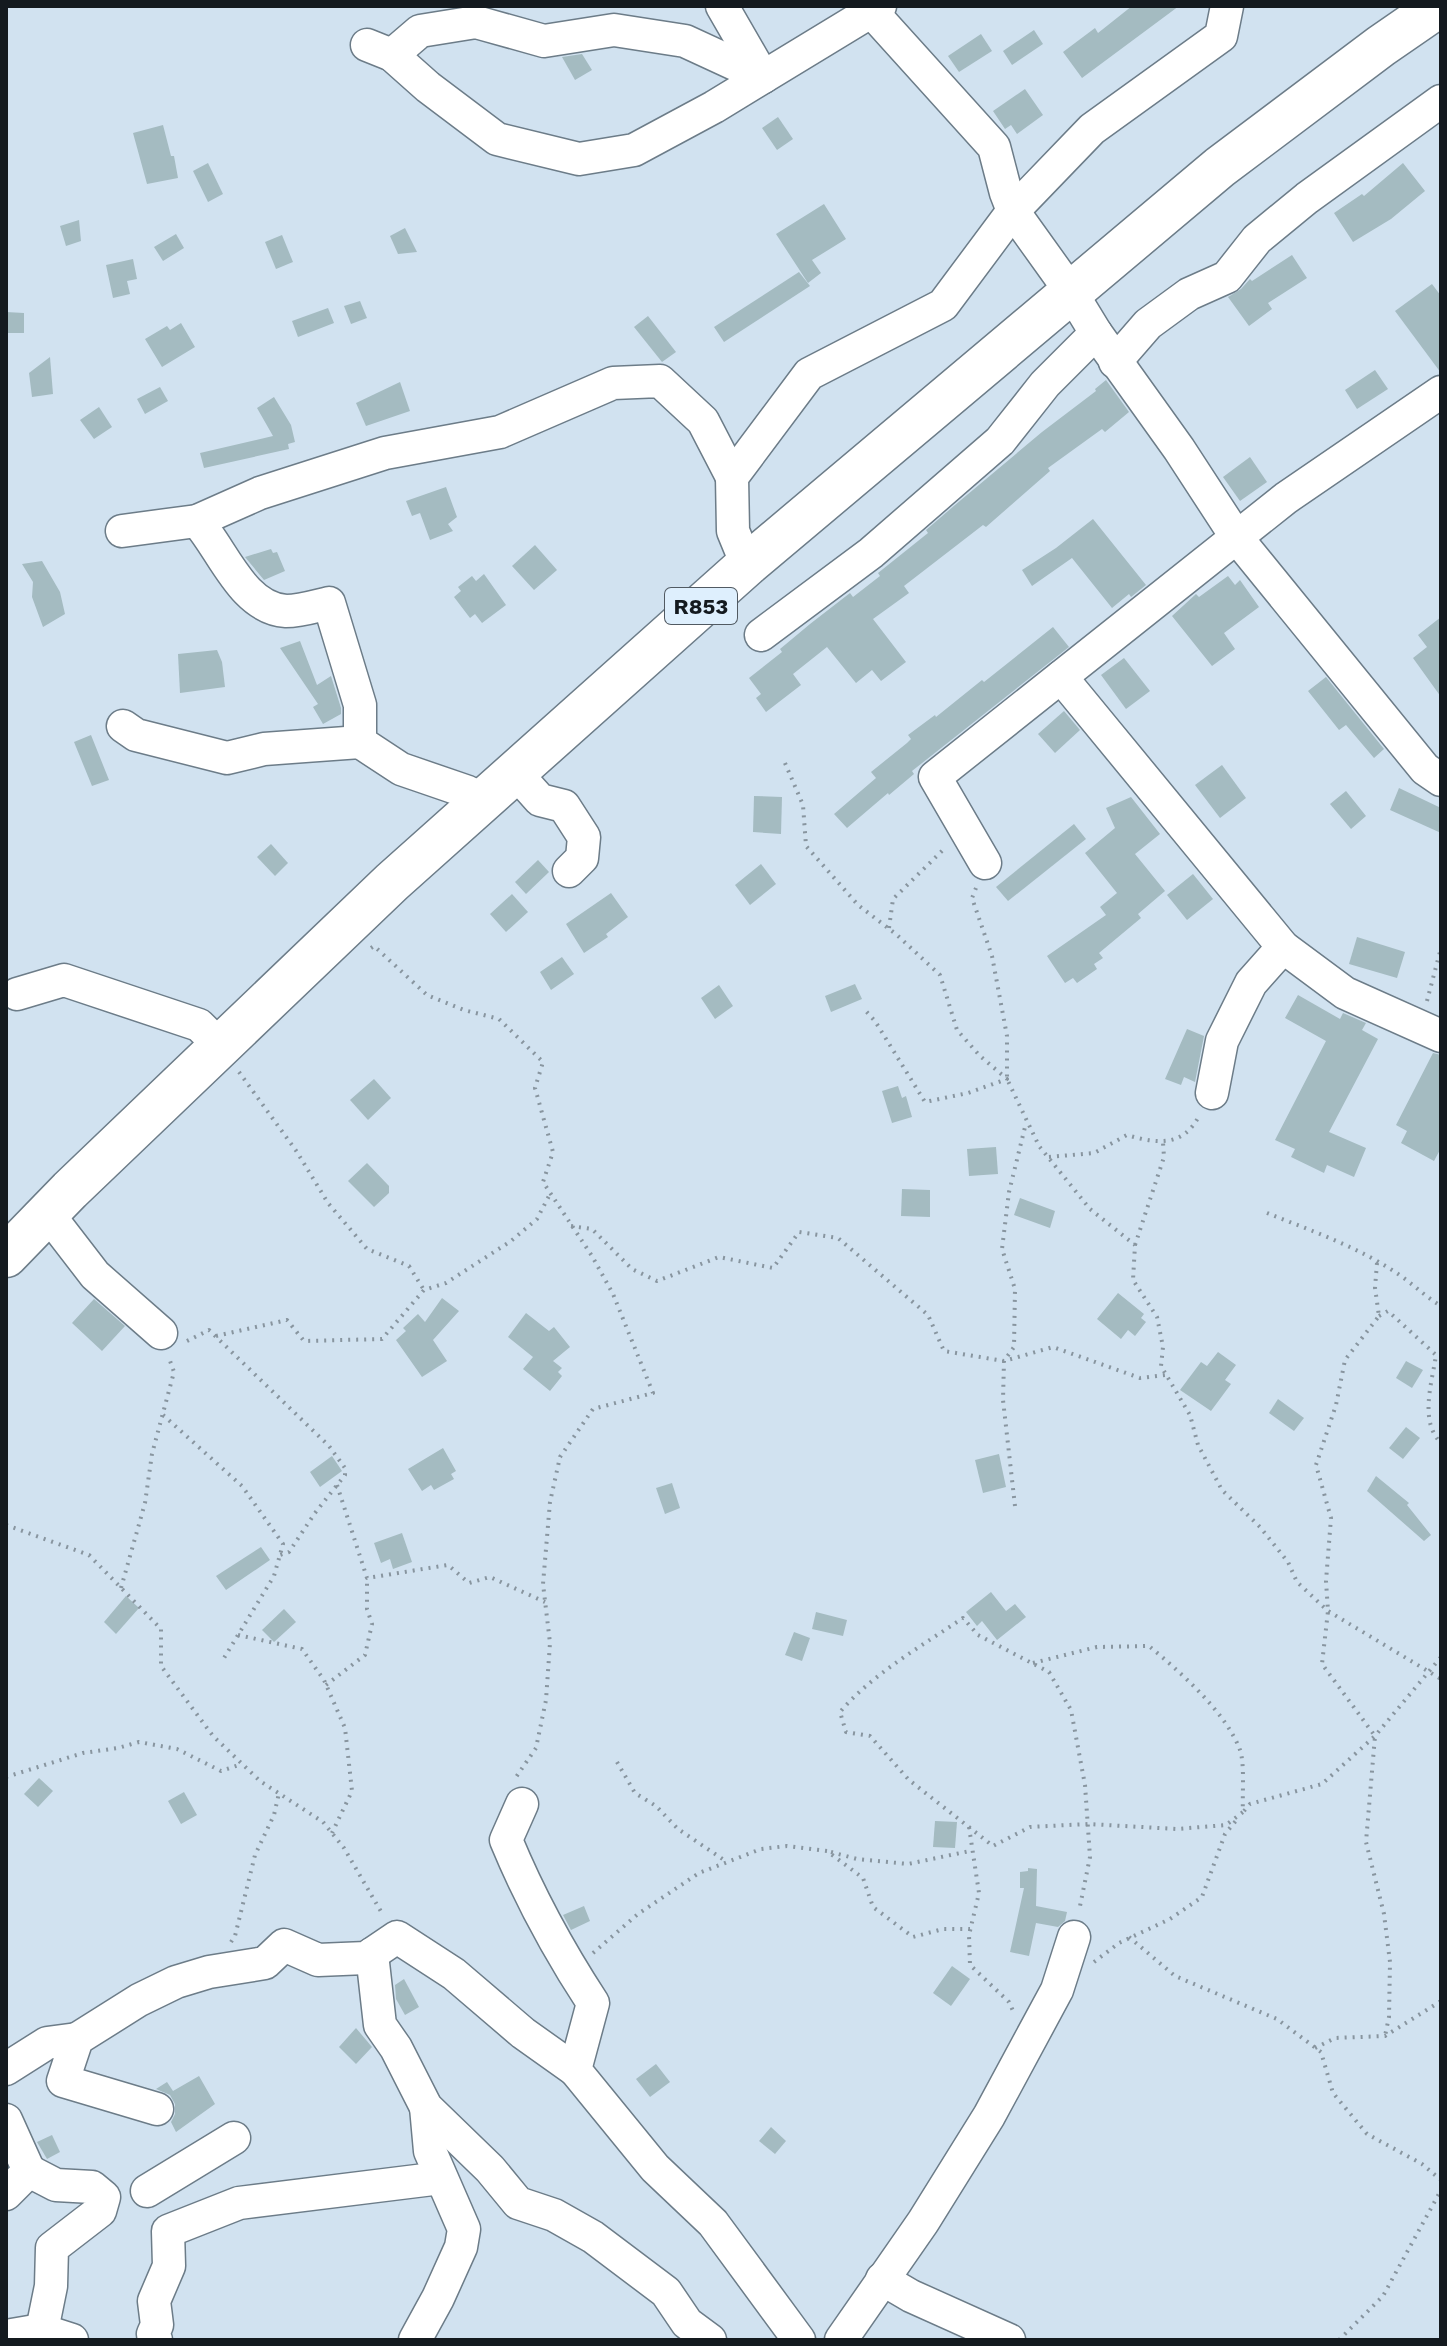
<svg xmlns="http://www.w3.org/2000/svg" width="1447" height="2346" viewBox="0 0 1447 2346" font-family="'Work Sans',sans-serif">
<rect width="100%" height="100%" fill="#d1e2f0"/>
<g fill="#a4bbc1">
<path d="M1132,6H1179L1082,78L1063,52L1095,28L1098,33Z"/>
<path d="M1034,30L1043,44L1012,65L1003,51Z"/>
<path d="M981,34L992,51L959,72L948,56Z"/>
<path d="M582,54L592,70L575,80L562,57Z"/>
<path d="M1025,89L1043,115L1017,134L1011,125L1005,129L993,111Z"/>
<path d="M778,117L793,139L777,150L762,128Z"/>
<path d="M163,125L171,156H174L178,178L147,184L133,133Z"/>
<path d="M208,163L223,194L208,202L193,171Z"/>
<path d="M1403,163L1425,191L1391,219L1353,242L1334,213L1362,194L1364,196Z"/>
<path d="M824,204L846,239L812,260L821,273L808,283L776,234Z"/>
<path d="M79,220L81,241L66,246L60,226Z"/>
<path d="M405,228L417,252L398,254L390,236Z"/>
<path d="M176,234L184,248L163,261L154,247Z"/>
<path d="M282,235L293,262L276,269L265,242Z"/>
<path d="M1292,255L1307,278L1268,303L1272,309L1249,326L1228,297L1241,289L1250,279L1252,281Z"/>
<path d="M133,259L137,279L127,281L130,294L113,298L106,265Z"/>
<path d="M799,272L810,286L724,342L714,327Z"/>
<path d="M1432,284L1441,296V373L1395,311Z"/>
<path d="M360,301L367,318L351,324L344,306Z"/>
<path d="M328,308L334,323L298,337L292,321Z"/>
<path d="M6,312L24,313V333H6Z"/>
<path d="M648,316L676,352L662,362L634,327Z"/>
<path d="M181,323L195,347L162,367L145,339L167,326L170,330Z"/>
<path d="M50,357L53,394L32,397L29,373Z"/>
<path d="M1375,370L1388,389L1357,409L1345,390Z"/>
<path d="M1106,380L1129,412L1105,432L1102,429L1048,468L1050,471L986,527L983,525L904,586L909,593L873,619L906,662L881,681L872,670L856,683L827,647L793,674L801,685L766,712L756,698L761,694L749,678L782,652L780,649L810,624L850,593L853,597L880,576L878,573L928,533L926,530L955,505L1042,432L1096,391L1095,389Z"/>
<path d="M400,382L410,411L366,426L356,403Z"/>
<path d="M160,387L168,401L145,414L137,399Z"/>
<path d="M274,397L291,425L295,442L288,444L289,449L204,468L200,453L273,436L257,408Z"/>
<path d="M99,407L112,427L94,439L80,420Z"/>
<path d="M1250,457L1267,482L1240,501L1223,477Z"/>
<path d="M446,487L457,517L448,524L453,531L430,540L420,513L412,516L406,501Z"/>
<path d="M1093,519L1146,585L1131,597L1129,594L1112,608L1072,558L1032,586L1022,570L1056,548Z"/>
<path d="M535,545L557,570L534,590L512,566Z"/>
<path d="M271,549L273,553L277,552L285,571L264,580L245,557Z"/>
<path d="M42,561L60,592L65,614L43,627L32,597L33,582L22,564Z"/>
<path d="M484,574L506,605L482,623L475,614L470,618L454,597L461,591L458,587L472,576L476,581Z"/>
<path d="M1228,576L1235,585L1240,580L1259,607L1224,633L1235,649L1212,666L1172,616L1196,594L1199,597Z"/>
<path d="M1441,617V697L1413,658L1427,647L1418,635Z"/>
<path d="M1053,627L1069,647L912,771L914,774L889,795L888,793L847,828L834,814L876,778L871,772L907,743L911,739L908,735L935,715L936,717L982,680L984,682Z"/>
<path d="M300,641L317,685L331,676L341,708V714L323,724L313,707L318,704L280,648Z"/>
<path d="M217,650L222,662L225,687L180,693L178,654Z"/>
<path d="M1124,658L1150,691L1126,709L1101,675Z"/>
<path d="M1326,677L1384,749L1374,758L1346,725L1339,730L1308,691Z"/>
<path d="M1064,711L1080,730L1055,753L1038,734Z"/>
<path d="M91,735L109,780L92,786L74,742Z"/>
<path d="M1222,765L1246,798L1220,818L1195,785Z"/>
<path d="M1399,788L1441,808V833L1390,810Z"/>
<path d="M1346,791L1366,816L1351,829L1330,804Z"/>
<path d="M754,796L782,797L781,834L753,832Z"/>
<path d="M1131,797L1160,834L1135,854L1165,891L1138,914L1141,918L1099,953L1103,958L1094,964L1097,969L1077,983L1073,978L1065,983L1047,956L1106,915L1100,907L1117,893L1085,853L1115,828L1106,808Z"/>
<path d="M1074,824L1086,839L1008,901L996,887Z"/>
<path d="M271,844L288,863L275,876L257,857Z"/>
<path d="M538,860L549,872L526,894L515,882Z"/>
<path d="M761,864L776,884L750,905L735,885Z"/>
<path d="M1193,874L1213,899L1187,920L1167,895Z"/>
<path d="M611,893L628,917L606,934L608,937L584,953L566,924Z"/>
<path d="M512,894L528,912L506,932L490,914Z"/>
<path d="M1357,937L1405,952L1397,978L1349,964Z"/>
<path d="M562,957L574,974L551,990L540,972Z"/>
<path d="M855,984L862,999L831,1012L825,996Z"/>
<path d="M719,985L733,1006L715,1019L701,998Z"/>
<path d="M1298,995L1340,1019L1343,1013L1366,1023L1362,1030L1378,1039L1329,1132L1366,1148L1354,1177L1327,1165L1324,1173L1291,1157L1295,1149L1275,1140L1326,1041L1285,1018Z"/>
<path d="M1187,1029L1204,1036L1195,1082L1184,1077L1181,1085L1165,1079Z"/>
<path d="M1433,1053L1441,1055V1148L1434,1161L1401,1143L1407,1131L1396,1125Z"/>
<path d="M374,1079L391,1098L368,1120L350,1100Z"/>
<path d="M898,1086L902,1098L906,1096L912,1117L892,1123L882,1091Z"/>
<path d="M996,1147L998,1174L969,1176L967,1149Z"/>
<path d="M367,1163L389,1186V1193L374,1207L348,1181Z"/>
<path d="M902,1189L930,1190V1217L901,1216Z"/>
<path d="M1020,1198L1055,1211L1050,1228L1014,1215Z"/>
<path d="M1118,1293L1144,1314L1141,1318L1146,1322L1135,1336L1128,1330L1121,1339L1097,1319Z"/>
<path d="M442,1298L459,1311L433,1340L447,1361L422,1377L396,1340L406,1331L403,1328L418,1314L425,1322Z"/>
<path d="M94,1299L125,1326L102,1351L72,1323Z"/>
<path d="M526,1313L549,1331L554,1327L570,1347L553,1361L562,1368L558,1372L562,1376L550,1391L523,1369L533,1357L508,1337Z"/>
<path d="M1218,1352L1236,1365L1225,1380L1231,1384L1211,1411L1180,1390L1201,1362L1207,1366Z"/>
<path d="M1406,1361L1423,1370L1412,1388L1396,1378Z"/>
<path d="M1278,1399L1304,1418L1294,1431L1269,1413Z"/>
<path d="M1406,1427L1420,1438L1403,1459L1389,1448Z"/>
<path d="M443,1448L456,1471L451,1474L454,1479L434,1490L431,1485L422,1491L408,1469Z"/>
<path d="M999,1454L1006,1487L983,1493L975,1460Z"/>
<path d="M332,1456L342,1471L320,1487L310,1472Z"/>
<path d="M1376,1476L1409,1503L1407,1505L1431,1535L1424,1541L1367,1491Z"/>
<path d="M672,1483L680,1508L665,1514L656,1488Z"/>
<path d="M402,1533L412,1562L393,1569L390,1559L381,1563L374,1543Z"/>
<path d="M261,1547L270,1560L226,1590L216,1576Z"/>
<path d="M991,1592L1006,1611L1015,1604L1026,1617L997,1640L982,1621L977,1626L966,1612Z"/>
<path d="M126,1596L139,1608L116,1634L104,1622Z"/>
<path d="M284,1609L296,1622L274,1642L262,1630Z"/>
<path d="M816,1612L847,1620L843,1636L812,1629Z"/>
<path d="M794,1632L810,1638L802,1661L785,1655Z"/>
<path d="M39,1778L53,1791L38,1807L24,1794Z"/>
<path d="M184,1792L197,1815L181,1824L168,1801Z"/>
<path d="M935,1821L957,1822L955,1848L933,1847Z"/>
<path d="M1028,1868L1037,1869L1036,1906L1067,1912L1065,1921L1058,1927L1036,1923L1029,1956L1010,1952L1024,1888H1020V1872L1028,1871Z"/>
<path d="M584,1906L590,1921L571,1930L563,1915Z"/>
<path d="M952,1966L970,1979L951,2006L933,1993Z"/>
<path d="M404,1979L419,2007L405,2015L396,1999L395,1985Z"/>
<path d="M356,2028L372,2047L356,2064L339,2047Z"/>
<path d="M656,2064L670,2082L650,2097L636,2079Z"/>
<path d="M199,2076L215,2104L176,2132L171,2122L175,2114V2104L170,2095L156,2089L167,2082L173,2091Z"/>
<path d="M771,2127L786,2141L775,2154L759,2141Z"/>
<path d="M52,2135L60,2152L47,2159L37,2142Z"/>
</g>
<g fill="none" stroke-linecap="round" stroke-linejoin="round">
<g stroke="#6c7c88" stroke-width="35">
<g id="minor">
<path d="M722,6L763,77"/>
<path d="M367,45L392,55L428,87L497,139L579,159L634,150L714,107L880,6"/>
<path d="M392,55L420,31L476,22L544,41L614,30L685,41L763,77"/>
<path d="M1096,333L1179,449L1237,538L1425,769L1441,780"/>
<path d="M1115,362L1148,324L1189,294L1227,277L1257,239L1307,198L1441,101"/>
<path d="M197,521C223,550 242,608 286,611C300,611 316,606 329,603L360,705V742L401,769L468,792L479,805"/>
<path d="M122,531L197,521L260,493L385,453L500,432L613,383L660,381L703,421L732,477"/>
<path d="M747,565L733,531L732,477L809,374L943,305L1013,211L1092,129L1221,36L1227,6"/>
<path d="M761,635L871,553L1000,441L1045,384L1096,333L1071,292L1013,211L1006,193L994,147L872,12"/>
<path d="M1061,677L1283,947L1345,993L1441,1036"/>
<path d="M123,726L136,735L227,758L264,749L360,742"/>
<path d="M514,771L540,800L564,806L584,837L582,858L569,871"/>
<path d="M985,863L935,777L1286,498L1441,392"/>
<path d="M17,994L64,980L199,1025L221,1047"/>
<path d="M1212,1093L1222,1041L1251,983L1283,947"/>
<path d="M48,1214L95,1275L161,1333"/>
<path d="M522,1804L506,1840C530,1898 559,1951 593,2003L575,2070L655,2168L713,2223L799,2340"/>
<path d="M372,1954L380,2025L396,2048L426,2107L490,2169L518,2203L554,2215L593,2237L666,2292L687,2323L710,2340"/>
<path d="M6,2069L47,2043L77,2039"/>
<path d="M157,2109L63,2081L77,2039L139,2000L176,1982L209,1972L265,1963L284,1945L318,1960L366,1958L397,1937L454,1974L523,2033L575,2070"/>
<path d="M6,2120L29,2171"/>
<path d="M147,2191L234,2138"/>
<path d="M6,2194L29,2171L56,2185L92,2187L104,2197L100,2211L52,2248L51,2286L40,2340"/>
<path d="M882,2279L911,2296L1009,2340"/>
<path d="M6,2336L41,2330L72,2340"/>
<path d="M156,2340L153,2334L157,2325L154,2301L169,2266L168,2231L239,2203L441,2178"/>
<path d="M415,2340L438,2298L461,2247L464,2229L430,2151L426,2107"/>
<path d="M841,2340L923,2222L989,2116L1057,1990L1074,1937"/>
</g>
</g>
<g stroke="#6c7c88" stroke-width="45">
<path id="major" d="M6,1256L70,1190L392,882L747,565L1220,167L1381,46L1439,6"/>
</g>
<g stroke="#88959f" stroke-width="4" stroke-dasharray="2 6" stroke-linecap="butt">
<path d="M785,763L803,805L806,846L858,905L897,935L940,975L957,1030L980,1056L1007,1079L968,1093L925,1102L875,1021L864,1009"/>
<path d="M976,888L972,898L992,956L1007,1036V1079L1039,1146L1090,1209L1135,1245L1133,1280L1157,1317L1163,1347L1161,1366L1190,1415L1198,1445L1222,1490L1260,1527L1288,1562L1297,1582L1328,1611L1441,1679"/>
<path d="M889,928L893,899L946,847"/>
<path d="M371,948L374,946L427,995L464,1010L499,1019L543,1062L535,1088L553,1152L543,1182L592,1256L613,1294L653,1393L593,1409L560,1457L550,1502L543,1584L550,1643L546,1700L536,1748L514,1780"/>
<path d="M1427,1001L1441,948"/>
<path d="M239,1072L297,1152L328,1203L367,1249L409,1266L424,1290"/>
<path d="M1049,1157L1094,1153L1127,1135C1157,1144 1183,1147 1199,1116"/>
<path d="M1267,1213C1312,1231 1361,1248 1401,1276C1415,1286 1426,1297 1441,1306"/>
<path d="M571,1226L592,1229L632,1269L657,1281L719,1257L773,1268L799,1232L838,1238L928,1315L944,1351L1004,1361L1053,1347L1140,1378L1166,1375"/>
<path d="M1135,1245L1164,1157L1163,1143"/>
<path d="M1377,1263L1375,1288L1379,1316L1345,1360L1336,1405L1316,1465L1331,1518L1326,1581L1328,1611L1322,1664L1375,1736L1366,1842L1384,1914L1390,1962L1389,2017L1385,2036"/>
<path d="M1379,1316L1388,1311L1436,1355C1432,1383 1419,1421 1441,1443"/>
<path d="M216,1336L287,1320L304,1341L382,1339L424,1290L446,1283L511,1241L537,1219L550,1194"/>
<path d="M187,1341L209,1330L329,1446L345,1468V1475L315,1513L289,1552L280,1555"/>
<path d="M163,1415L242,1486L283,1544L274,1576L224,1658"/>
<path d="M337,1485L367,1578L448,1565L469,1583L490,1577L545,1602"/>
<path d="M1015,1506L1003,1400L1004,1361L1014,1347L1015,1289L1002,1249L1009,1192L1026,1123"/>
<path d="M6,1525L89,1555L161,1629V1666L213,1736L260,1781L323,1822L344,1848L383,1915"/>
<path d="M121,1588L145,1503L152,1454L174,1372L169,1358"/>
<path d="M238,1635L302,1649L324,1680L345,1728L352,1791L332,1833"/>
<path d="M1033,1663L1097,1647L1149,1646C1179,1671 1226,1712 1240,1750C1245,1764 1242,1796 1243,1812L1226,1825L1177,1829L1088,1824L1030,1827L993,1846L909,1780L870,1736L846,1732L840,1712C871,1675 923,1645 963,1618L978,1635L1049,1672L1071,1710L1085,1785L1090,1857L1079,1911"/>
<path d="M326,1685L365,1655L372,1624L367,1609V1578"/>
<path d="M617,1762L635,1793L656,1806L678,1829L727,1862"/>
<path d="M6,1777L83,1753L118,1748L139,1742L177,1749L221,1771L242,1764"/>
<path d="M1244,1811L1250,1804L1322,1784L1375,1736L1441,1657"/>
<path d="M969,1827L979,1893L969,1935L970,1965L1009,2002L1014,2013"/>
<path d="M831,1852L857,1859L908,1864L970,1851"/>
<path d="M1129,1937L1175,1976L1277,2019L1321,2052L1333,2093L1367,2134L1422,2164L1441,2180"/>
<path d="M231,1942L235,1936L255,1855L274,1815L279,1793"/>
<path d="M593,1953L638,1914L699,1873L761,1849L787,1846L827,1851L863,1878L873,1907L913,1937L943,1929H970"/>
<path d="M1094,1962L1119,1943L1170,1919L1202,1897L1225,1834L1239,1817"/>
<path d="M1315,2048L1335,2038L1385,2036L1441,2001"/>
<path d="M1339,2340L1383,2296L1441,2190"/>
</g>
<use href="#minor" stroke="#fff" stroke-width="32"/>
<use href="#major" stroke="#fff" stroke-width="42"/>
</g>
<g text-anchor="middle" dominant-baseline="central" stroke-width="8" stroke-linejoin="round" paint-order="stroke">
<rect fill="#deeffd" stroke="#515a62" stroke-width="2" x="665" y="588" width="72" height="36" rx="6"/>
<g font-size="22" font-weight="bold" fill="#141a1f">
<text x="701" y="606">R853</text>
</g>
</g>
<rect width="1447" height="2346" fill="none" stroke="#141a1f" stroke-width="16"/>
</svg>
